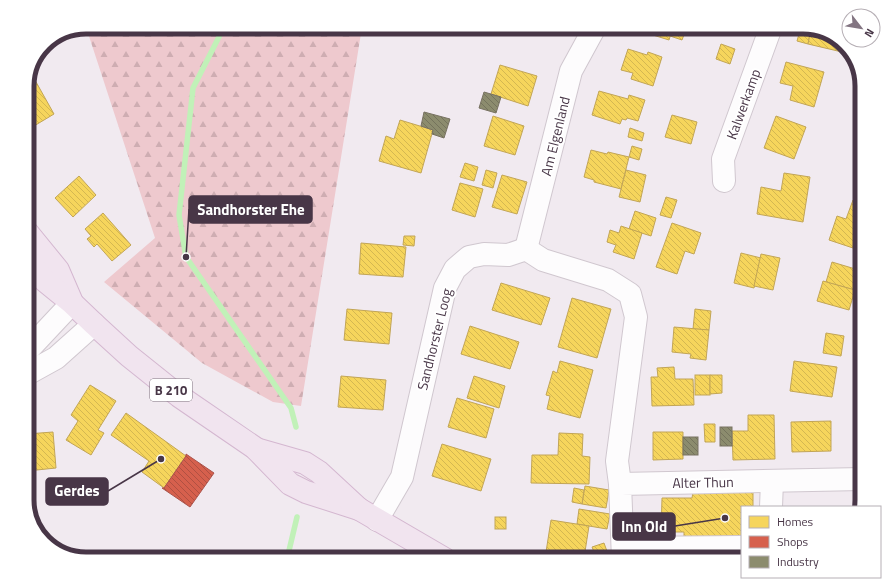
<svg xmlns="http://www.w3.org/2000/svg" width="889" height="586" viewBox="0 0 889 586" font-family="'Titillium Web',sans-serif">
<defs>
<pattern id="forest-firs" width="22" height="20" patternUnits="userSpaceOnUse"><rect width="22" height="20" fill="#eec9ce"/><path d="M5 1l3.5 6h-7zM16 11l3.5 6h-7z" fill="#ceadb2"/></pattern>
<pattern id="homes-back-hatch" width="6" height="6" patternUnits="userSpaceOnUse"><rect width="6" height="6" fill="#f6d55c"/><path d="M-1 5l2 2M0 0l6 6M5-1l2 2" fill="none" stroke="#d4b751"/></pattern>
<pattern id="shops-back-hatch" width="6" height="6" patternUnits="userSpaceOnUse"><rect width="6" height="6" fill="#d6604d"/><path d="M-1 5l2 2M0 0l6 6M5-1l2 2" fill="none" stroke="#b05042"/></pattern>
<pattern id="industry-back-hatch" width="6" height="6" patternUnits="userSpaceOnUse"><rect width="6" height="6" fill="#8c8c6e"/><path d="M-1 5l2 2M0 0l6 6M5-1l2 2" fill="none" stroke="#74735c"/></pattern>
</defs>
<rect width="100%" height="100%" fill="#f1eaf0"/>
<path fill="url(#forest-firs)" d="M86,27H362L301,406L273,402L202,363L104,282L155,238Z"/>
<g fill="url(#homes-back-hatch)" stroke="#c2a556">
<path d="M641,27H673L669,40L640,31Z"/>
<path d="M673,27H687L682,40L670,36Z"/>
<path d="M801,27L811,29L808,44L797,41Z"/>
<path d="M811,29L836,37L843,45L842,52L808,44Z"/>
<path d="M721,44L735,49L730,64L716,59Z"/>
<path d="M628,49L647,55L648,52L662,57L653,86L631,79L633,73L621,70Z"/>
<path d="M786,62L824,72L814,107L790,100L793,86L780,83Z"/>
<path d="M500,65L537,76L528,106L491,94Z"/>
<path d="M31,73L54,114L29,129L27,125V82Z"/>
<path d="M599,91L628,99L629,95L645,100L638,121L627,118L626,120L622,119L620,124L592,115Z"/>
<path d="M672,115L697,122L691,144L665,137Z"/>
<path d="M493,116L524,126L515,155L484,146Z"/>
<path d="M776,116L806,127L794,159L764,148Z"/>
<path d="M400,120L433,130L421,173L379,161L386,136L394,139Z"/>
<path d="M630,128L644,133L642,141L628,137Z"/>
<path d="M632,146L642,149L639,160L629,157Z"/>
<path d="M591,150L607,154L608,152L629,157L621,189L594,182V180L584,177Z"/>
<path d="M465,163L478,167L474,181L460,177Z"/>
<path d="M486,170L497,173L493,188L482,185Z"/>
<path d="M626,170L646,175L640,202L619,197Z"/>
<path d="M784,173L810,177L803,222L757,214L761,187L781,191Z"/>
<path d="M502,175L527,182L517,214L492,207Z"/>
<path d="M79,176L96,195L73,217L55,198Z"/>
<path d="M460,183L483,189L475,217L452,210Z"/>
<path d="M666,197L677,200L671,218L660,215Z"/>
<path d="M853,200L862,203V251L829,240L837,216L846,219Z"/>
<path d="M635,211L656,218L651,236L629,229Z"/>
<path d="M103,213L131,245L112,261L97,244L94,247L87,239L91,236L85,229Z"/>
<path d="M672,223L701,233L694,254L685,251L677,274L656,267Z"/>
<path d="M621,226L642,233L634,259L613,252L616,245L607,242L610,230L619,233Z"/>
<path d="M404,236H415L414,246L403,245Z"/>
<path d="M361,243L406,247L403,277L359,274Z"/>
<path d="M741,253L761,258L754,288L734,283Z"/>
<path d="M761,254L780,258L773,290L754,286Z"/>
<path d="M832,262L862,271V278L858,291L826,282Z"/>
<path d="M823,281L855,290L849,310L817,301Z"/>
<path d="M501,283L550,298L541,325L492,310Z"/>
<path d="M572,298L611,309L597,358L558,347Z"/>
<path d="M347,309L392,313L389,344L344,340Z"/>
<path d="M695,309L711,311L709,330L693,329Z"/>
<path d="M470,326L519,342L510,369L461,354Z"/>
<path d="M674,327L709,330L706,360L690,358L691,354L672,352Z"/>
<path d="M826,333L844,336L841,356L823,353Z"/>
<path d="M560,361L593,370L580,418L547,409L550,396L546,395L553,371L557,373Z"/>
<path d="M794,361L837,367L832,397L790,391Z"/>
<path d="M674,367L675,379H693L694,405L652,406L651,377H658L657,368Z"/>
<rect x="695" y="375" width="15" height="20"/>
<path d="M710,375H722V393L710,394Z"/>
<path d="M341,376L386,380L383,410L338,407Z"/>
<path d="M474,376L505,386L499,408L467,398Z"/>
<path d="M90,385L116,401L98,430L104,433L91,455L66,440L78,421L71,415Z"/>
<path d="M457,398L494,409L486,438L448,427Z"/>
<path d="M126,413L186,456L164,488L142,472L149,461L111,435Z"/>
<path d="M748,415H774L775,459L733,460L732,431H748Z"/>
<path d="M831,421V451L792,452L791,422Z"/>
<path d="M704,424H715V442H705Z"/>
<path d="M53,432L56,468L27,471V434Z"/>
<path d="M653,432H683V459L653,460Z"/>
<path d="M559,433L583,434L582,456L590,457L589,484L531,483L532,455H558Z"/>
<path d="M442,444L491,459L481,491L432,476Z"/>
<path d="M585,486L609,490L606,508L582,504Z"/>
<path d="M574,488L584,490L582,504L572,502Z"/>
<path d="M693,492H753V507H742V540H684V532H661L662,498H692Z"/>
<path d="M579,509L610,514L607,529L577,524Z"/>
<rect x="495" y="517" width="11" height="12"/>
<path d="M551,520L589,526L584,558L546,552Z"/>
<path d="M604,543L608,554L597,559L592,547Z"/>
</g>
<path fill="url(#shops-back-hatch)" stroke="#ab534b" d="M186,454L214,473L190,507L162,488H164L186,456Z"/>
<g fill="url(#industry-back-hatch)" stroke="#787262">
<path d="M843,45L852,55L842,52Z"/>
<path d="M484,92L501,97L496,113L479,108Z"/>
<path d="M424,112L450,119L444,138L432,134L433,130L421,126Z"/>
<rect x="720" y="427" width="12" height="19"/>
<rect x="683" y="437" width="15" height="18"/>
</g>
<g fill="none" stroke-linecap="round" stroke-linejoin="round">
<g stroke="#c1f1b8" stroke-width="5.5">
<path d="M224,27L193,88L179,215L186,257L291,408L296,427"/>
<path d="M287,559L297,517"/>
</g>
<g stroke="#d0c7cf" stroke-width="24">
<g id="minor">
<path d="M724,181L723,159L771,27"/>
<path d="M526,249L571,71L595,27"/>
<path d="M27,351L72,303"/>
<path d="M27,374L56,358L94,324"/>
<path d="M771,507L772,481"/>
<path d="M377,520L402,477L445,288L455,269L469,257L484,254L508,255L526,249L543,260L608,280L630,294L636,317L617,461L620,484"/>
<path d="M623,548L742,547"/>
<path d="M623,559L620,484L862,479"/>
</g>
</g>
<g stroke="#d4b7d0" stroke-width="24">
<g id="major">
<path d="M27,232L58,270L71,300"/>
<path d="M27,259L45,281L72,303L94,324L129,356L179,396L255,448L290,484L306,492L359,509"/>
<path d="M256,449L305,463L319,472L359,509L445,559"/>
</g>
</g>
<use href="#minor" stroke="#fdfcfd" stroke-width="22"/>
<use href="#major" stroke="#f1e4ef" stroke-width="22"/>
</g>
<g text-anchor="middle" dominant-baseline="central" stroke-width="4" stroke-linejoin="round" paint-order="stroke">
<rect fill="#fff" stroke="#7f727e" stroke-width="1" x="150" y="379" width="42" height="22" rx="3"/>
<g font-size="13" font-weight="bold" fill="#483647">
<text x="171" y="390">B 210</text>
</g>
<g font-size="14" fill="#483647" stroke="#fff">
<text transform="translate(743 104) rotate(-70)">Kalwerkamp</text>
<text transform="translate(555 136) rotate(-76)">Am Elgenland</text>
<text transform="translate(434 339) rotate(-76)">Sandhorster Loog</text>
<text transform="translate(703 482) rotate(-1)">Alter Thun</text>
</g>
</g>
<path d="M0 0H889V586H0ZM86 34H803A52 52 0 0 1 855 86V500A52 52 0 0 1 803 552H86A52 52 0 0 1 34 500V86A52 52 0 0 1 86 34Z" fill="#fff" fill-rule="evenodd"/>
<path fill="none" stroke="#483647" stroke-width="5" d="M86 34H803A52 52 0 0 1 855 86V500A52 52 0 0 1 803 552H86A52 52 0 0 1 34 500V86A52 52 0 0 1 86 34Z"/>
<path fill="none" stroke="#483647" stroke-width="1.5" d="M186 257L189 209M161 459L108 491M725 518L675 526"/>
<g fill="#483647" stroke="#fff" stroke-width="1.5">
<circle cx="186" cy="257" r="4"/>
<circle cx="161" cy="459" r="4"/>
<circle cx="725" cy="518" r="4"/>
</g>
<g fill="#483647" stroke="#483647" stroke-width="1.5">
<rect x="189" y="196" width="123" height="27" rx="4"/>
<rect x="46" y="478" width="62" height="27" rx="4"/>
<rect x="613" y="513" width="62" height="27" rx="4"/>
</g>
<g font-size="15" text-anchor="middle" font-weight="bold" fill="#fff">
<text x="251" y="215">Sandhorster Ehe</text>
<text x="77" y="496">Gerdes</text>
<text x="644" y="532">Inn Old</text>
</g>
<rect x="741" y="506" width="140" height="72" fill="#ffffff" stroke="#b6afb5"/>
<rect x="749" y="516" width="20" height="12" fill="#f6d55c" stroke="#b6afb5"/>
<text x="777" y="526" font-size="12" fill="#483647">Homes</text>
<rect x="749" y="536" width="20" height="12" fill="#d6604d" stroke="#b6afb5"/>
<text x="777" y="546" font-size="12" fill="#483647">Shops</text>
<rect x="749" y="556" width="20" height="12" fill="#8c8c6e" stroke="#b6afb5"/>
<text x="777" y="566" font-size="12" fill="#483647">Industry</text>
<g transform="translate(861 28) rotate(121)"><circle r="19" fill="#ffffff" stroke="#b6afb5"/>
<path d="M0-3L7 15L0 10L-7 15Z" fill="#837582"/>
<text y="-6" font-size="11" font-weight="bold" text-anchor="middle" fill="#483647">N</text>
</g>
</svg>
